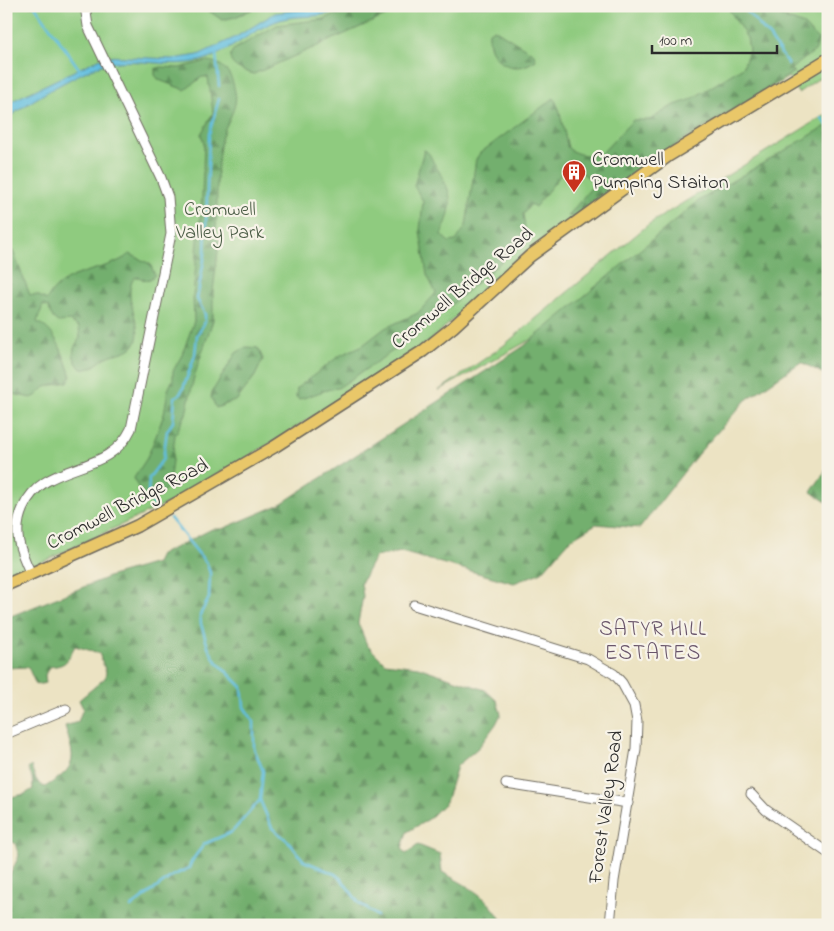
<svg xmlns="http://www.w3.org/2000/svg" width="834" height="931" viewBox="0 0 834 931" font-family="'Indie Flower',sans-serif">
<defs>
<pattern id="forest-firs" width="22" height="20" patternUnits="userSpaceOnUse" patternTransform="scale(1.25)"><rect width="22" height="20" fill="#73af6e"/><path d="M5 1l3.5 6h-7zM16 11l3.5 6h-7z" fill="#5f8f5b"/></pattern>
</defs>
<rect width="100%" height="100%" fill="#f7f3e8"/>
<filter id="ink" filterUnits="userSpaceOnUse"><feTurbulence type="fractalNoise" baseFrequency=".02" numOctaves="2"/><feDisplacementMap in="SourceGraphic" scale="10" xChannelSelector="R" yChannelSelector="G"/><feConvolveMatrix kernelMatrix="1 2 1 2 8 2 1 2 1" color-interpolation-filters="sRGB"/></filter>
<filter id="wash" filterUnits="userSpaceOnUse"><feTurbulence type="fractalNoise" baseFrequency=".0096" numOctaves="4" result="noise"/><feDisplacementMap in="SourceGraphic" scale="20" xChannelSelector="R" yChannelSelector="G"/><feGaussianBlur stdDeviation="1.12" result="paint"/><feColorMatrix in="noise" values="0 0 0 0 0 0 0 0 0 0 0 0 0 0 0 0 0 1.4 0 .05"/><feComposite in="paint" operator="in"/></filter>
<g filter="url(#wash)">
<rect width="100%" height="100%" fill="#ece3c3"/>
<g fill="#8fcb7f" stroke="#5d7b55">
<path d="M15,6H828V72L798,93L789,77L681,143L561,227L521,256L430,341L271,443L170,502L6,579V15L14,10Z"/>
<path d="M828,113V174L438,391L503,346L649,224Z"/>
</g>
<g fill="url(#forest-firs)" stroke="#4f6d4c">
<path d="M202,6H260L235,17L222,20Z"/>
<path d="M357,6H408L254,74C243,71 223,65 233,50L277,25L324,19Z"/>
<path d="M727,6H770L781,16L804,25L818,39L816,50L792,68L791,71L794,72L682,140L574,217L568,216L595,183L576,168L567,167L535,207L531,204L523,214L525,228L518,247L418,334L338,388C324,389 313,396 299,399L296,397L297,388L339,356L363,345L385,328L418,313L436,293L427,275L420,231L423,201L414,186L424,150C431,153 431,159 435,165C453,193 455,204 441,235L449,242L456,241L466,226L476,159L480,153L554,98L559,109L568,148C577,156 590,156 601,154L633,120H650L672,106L690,100L743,67L749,50L747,38Z"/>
<path d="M494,29L534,54L536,60C512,77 487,61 489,32Z"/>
<path d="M207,61C225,63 232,74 235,92C239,108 224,125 221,140C215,171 218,202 216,233L219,237V243L213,291V320L194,377L186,414L175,435L169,486L156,499L144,501L134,478L147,458L156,436L164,414L168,390L173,379V371L182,355L194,321L193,296L202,197L204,144L201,134L213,113L208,77H202L185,90L159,80L155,75V69L161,67L179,68Z"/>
<path d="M828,125V376L801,362L746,400L697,455L640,528L596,524L571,539L542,572L514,583L401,552L375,557L361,583L363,596L358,623L367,645L385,663L418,667L485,690L497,701L501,714L496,724L479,747L457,766L446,802L429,819L407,832L402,848L406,854L418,845L440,854L442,872C469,887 489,896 504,925H6V883L19,856L15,843L6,840V795L11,797L25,794L33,789L32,777L28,769L31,766C34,774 36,784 45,787C79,766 75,760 65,726L78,722L83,708L79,700L105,678L106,672L99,653L75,646C66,662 68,665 49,667L45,675L46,683L36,685L28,667L6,668V618L111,576L156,563L160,555L212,529H222L279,505L524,346L700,200Z"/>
<path d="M6,250L13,251L30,295H37L47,300C62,268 106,273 130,254L150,264L155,275L150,279L144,280L139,277L134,278C119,299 151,333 131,348C124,353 116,353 109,356C99,360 93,371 81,369C71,357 71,350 80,338L79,327L70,321L58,322L53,318L48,307L43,305L37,322C58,332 63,355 71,376L68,382L45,387L36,396L31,398L9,393L6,399Z"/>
<path d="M246,347L258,348L263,359L255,376L237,400L216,408L211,397L212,392L236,353Z"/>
<path d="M828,467V503L811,492Z"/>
</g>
<path fill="#61bedf" stroke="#467485" d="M329,6H347C339,10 331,14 322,15C307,18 292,15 277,21C249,31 231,53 200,61C169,68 139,58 109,63C87,67 22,105 6,120V105L10,102L105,56L173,59L198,55L236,37L275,13Z"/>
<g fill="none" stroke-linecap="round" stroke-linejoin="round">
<g stroke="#61bedf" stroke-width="2.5">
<path d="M35,6L80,70"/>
<path d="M742,6L769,36L788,64"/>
<path d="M216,53L219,86"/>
<path d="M822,118L828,126"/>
<path d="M155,506L148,495L149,478L163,459L167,431L173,422L175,397L180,394L184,386L195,355L197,335L205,322V314L197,299L205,254L209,134L219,99"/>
<path d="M170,518L207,564L210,573L209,598L200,615L201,624L208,647L215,660L242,687L244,707L254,722V748L263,771L260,800L272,828L288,841L304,861L335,874L342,880L359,903L377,916"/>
<path d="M131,907L172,876L189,868C192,857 199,853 204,844L232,832L260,800"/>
</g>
</g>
</g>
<g filter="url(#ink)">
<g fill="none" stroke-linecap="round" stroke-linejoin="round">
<g stroke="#6f6b60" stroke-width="11">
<g id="minor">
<path d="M31,574C20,551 12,532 23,508C44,459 108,478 131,429L171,234L168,197L161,178L88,26L85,6"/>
<path d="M414,605L588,659L614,674L622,683L634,705L637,721L636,749L614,881L610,925"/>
<path d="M6,734L66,709"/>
<path d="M506,784L628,803"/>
<path d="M751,794L766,810L828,853"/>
</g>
</g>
<g stroke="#6f6b60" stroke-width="14">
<path id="major" d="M6,585L137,526L274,447L423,351L453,327L530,256L668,156L828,59"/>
</g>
<use href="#minor" stroke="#fff" stroke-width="9"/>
<use href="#major" stroke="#e9c769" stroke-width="11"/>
</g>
</g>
<defs>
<g id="building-pin" transform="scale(1.25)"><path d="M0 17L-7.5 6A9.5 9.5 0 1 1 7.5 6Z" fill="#c8321e" stroke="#f7f3e8"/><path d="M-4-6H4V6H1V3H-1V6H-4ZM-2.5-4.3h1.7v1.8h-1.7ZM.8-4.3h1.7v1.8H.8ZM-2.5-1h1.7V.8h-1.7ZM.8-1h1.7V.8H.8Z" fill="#fff"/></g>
</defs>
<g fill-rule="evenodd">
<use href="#building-pin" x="574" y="172"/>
</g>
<g text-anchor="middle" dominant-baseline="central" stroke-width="4.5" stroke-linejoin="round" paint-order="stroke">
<g font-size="20" fill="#2b2b2b" stroke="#f7f3e8" text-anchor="start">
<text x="592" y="160">Cromwell<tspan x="592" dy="23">Pumping Staiton</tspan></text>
</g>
<g font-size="20" fill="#495b44" stroke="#f7f3e8">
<text x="220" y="210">Cromwell<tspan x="220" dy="23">Valley Park</tspan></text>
</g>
<g font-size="20" fill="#2b2b2b" stroke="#f7f3e8">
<text transform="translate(463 289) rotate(-40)">Cromwell Bridge Road</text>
<text transform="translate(128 505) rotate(-27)">Cromwell Bridge Road</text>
<text transform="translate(607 807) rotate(-82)">Forest Valley Road</text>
</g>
<g font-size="21" letter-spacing="1" fill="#6a566b" stroke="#f7f3e8">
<text x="653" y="630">SATYR HILL<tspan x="653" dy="24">ESTATES</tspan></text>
</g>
</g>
<rect width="834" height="931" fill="none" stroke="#f7f3e8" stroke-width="25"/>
<path d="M652 45v8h125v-8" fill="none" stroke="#2b2b2b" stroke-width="2.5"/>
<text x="659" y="45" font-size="15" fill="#2b2b2b" stroke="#f7f3e8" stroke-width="4" paint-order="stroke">100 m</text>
</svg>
